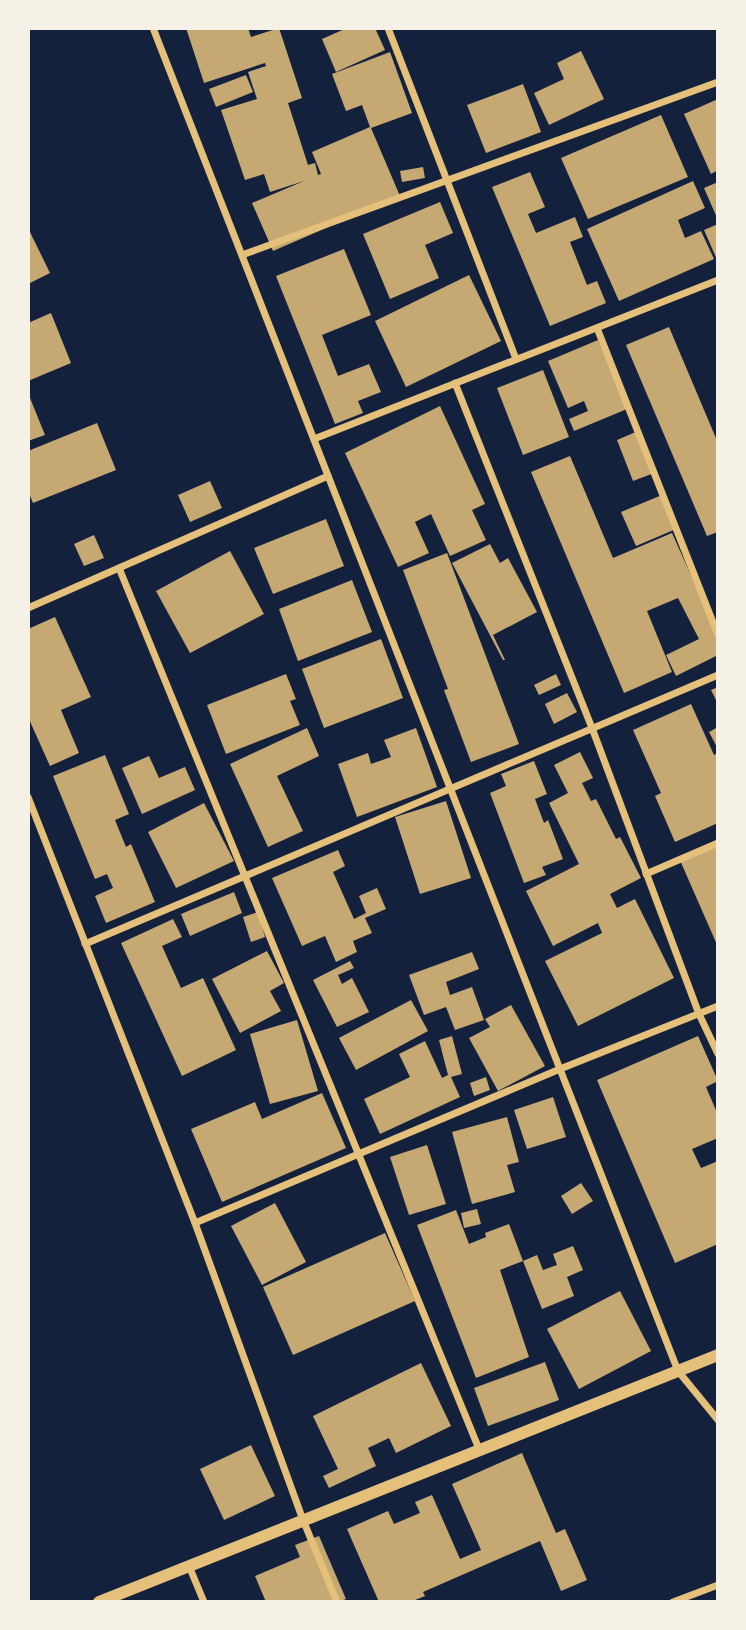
<svg xmlns="http://www.w3.org/2000/svg" width="746" height="1630" viewBox="0 0 746 1630" font-family="'Fira Sans Condensed',sans-serif">
<rect width="100%" height="100%" fill="#14213d"/>
<g fill="#c6a872">
<path d="M186,28H248L251,37L279,28L302,98L288,103L308,165L315,163L318,175L321,174L312,152L370,127L362,105L346,111L332,74L390,52L412,113L371,128L400,196L273,251L252,203L304,181L270,192L264,174L245,180L221,110L257,99L248,72L266,66L265,63L204,83Z"/>
<path d="M347,28H375L385,50L336,72L322,39Z"/>
<path d="M581,51L604,99L549,125L534,93L564,79L557,63Z"/>
<path d="M246,75L253,92L216,107L209,89Z"/>
<path d="M523,84L541,132L486,153L467,105Z"/>
<path d="M718,99V170L711,174L684,114Z"/>
<path d="M661,115L688,177L588,219L561,158Z"/>
<path d="M423,167L425,178L402,182L400,171Z"/>
<path d="M530,172L545,207L528,214L536,233L575,217L583,237L570,242L587,285L597,281L606,303L550,326L492,187Z"/>
<path d="M693,181L705,208L678,220L685,238L701,231L714,259L619,301L587,229Z"/>
<path d="M718,182V220L704,188Z"/>
<path d="M440,202L453,233L425,245L439,278L390,299L363,234Z"/>
<path d="M718,224V262L704,230Z"/>
<path d="M28,228L50,273L28,284Z"/>
<path d="M344,249L371,315L322,335L338,376L369,364L381,392L358,401L363,413L335,424L276,276Z"/>
<path d="M469,275L501,341L406,387L375,321Z"/>
<path d="M51,313L71,363L28,381V323Z"/>
<path d="M669,327L718,443V532L707,536L626,345Z"/>
<path d="M598,340L627,409L574,431L569,419L588,411L584,401L568,408L548,361Z"/>
<path d="M543,370L569,437L523,455L497,388Z"/>
<path d="M28,393L45,435L28,441Z"/>
<path d="M440,406L485,504L472,510L486,540L450,556L431,514L415,522L429,553L398,567L345,453Z"/>
<path d="M97,423L116,470L33,503L28,491V451Z"/>
<path d="M638,431L654,473L633,481L617,440Z"/>
<path d="M570,456L613,558L672,533L718,636V655L676,676L666,655L699,639L678,598L647,611L672,672L624,693L531,472Z"/>
<path d="M210,481L222,508L190,522L178,495Z"/>
<path d="M662,495L676,529L636,546L621,512Z"/>
<path d="M326,519L344,566L273,594L254,548Z"/>
<path d="M94,535L104,558L84,566L74,544Z"/>
<path d="M490,544L500,563L508,558L537,612L493,635L505,660H503L452,563Z"/>
<path d="M230,551L264,614L190,653L156,591Z"/>
<path d="M447,553L519,744L471,762L444,690L448,689L403,570Z"/>
<path d="M352,580L372,632L298,661L279,609Z"/>
<path d="M55,617L91,697L61,710L79,753L50,766L28,717V629Z"/>
<path d="M381,639L403,698L324,728L302,669Z"/>
<path d="M286,674L296,699L290,701L300,725L226,754L207,705Z"/>
<path d="M556,674L561,685L539,695L534,685Z"/>
<path d="M718,687V704L711,690Z"/>
<path d="M567,693L577,712L554,724L545,704Z"/>
<path d="M691,704L714,755L718,753V823L675,842L655,796L661,793L633,730Z"/>
<path d="M718,727V749L709,732Z"/>
<path d="M307,728L319,756L277,776L303,831L268,847L230,764Z"/>
<path d="M416,728L437,787L357,817L338,764L368,753L371,764L391,757L384,740Z"/>
<path d="M580,752L593,778L582,783L591,801L596,799L616,839L620,837L641,878L610,894L617,908L635,899L674,978L578,1026L545,961L602,933L598,923L553,946L526,891L579,864L549,803L568,793L554,765Z"/>
<path d="M105,755L129,814L115,820L126,847L131,844L155,902L106,923L95,896L113,888L107,874L95,879L53,776Z"/>
<path d="M149,756L159,778L185,767L195,790L142,814L122,768Z"/>
<path d="M534,761L547,794L535,799L544,823L548,820L563,859L542,867L546,875L524,883L490,793L506,786L501,774Z"/>
<path d="M446,801L471,878L420,894L395,817Z"/>
<path d="M204,803L234,861L176,888L148,832Z"/>
<path d="M718,841V947L679,858Z"/>
<path d="M338,850L345,866L333,872L354,919L366,913L359,896L377,888L386,909L365,918L372,933L353,941L357,952L336,962L325,936L302,946L272,878Z"/>
<path d="M234,892L242,913L190,936L181,914Z"/>
<path d="M258,912L265,937L251,942L243,917Z"/>
<path d="M173,919L182,937L162,946L181,988L203,978L236,1050L182,1076L121,943Z"/>
<path d="M267,951L284,983L270,991L281,1011L240,1033L212,979Z"/>
<path d="M472,952L479,969L446,982L450,995L472,987L484,1020L455,1030L446,1007L424,1015L409,975Z"/>
<path d="M350,961L354,968L338,975L342,984L352,978L369,1012L337,1027L313,980Z"/>
<path d="M411,1000L428,1031L356,1070L339,1038Z"/>
<path d="M511,1005L545,1066L498,1091L469,1038L490,1027L485,1019Z"/>
<path d="M297,1020L318,1091L270,1104L250,1034Z"/>
<path d="M452,1036L462,1074L451,1077L460,1097L380,1134L364,1099L410,1077L399,1054L425,1041L442,1078L448,1075L439,1040Z"/>
<path d="M698,1036L718,1081L706,1087L718,1115V1138L692,1149L701,1168L718,1161V1244L675,1263L597,1080Z"/>
<path d="M486,1077L490,1090L474,1096L470,1083Z"/>
<path d="M322,1093L346,1148L222,1202L191,1129L255,1102L262,1119Z"/>
<path d="M553,1097L566,1137L527,1149L514,1110Z"/>
<path d="M507,1117L519,1162L507,1165L515,1192L472,1204L452,1132Z"/>
<path d="M427,1145L446,1204L409,1215L390,1157Z"/>
<path d="M581,1183L593,1201L572,1214L561,1196Z"/>
<path d="M275,1203L306,1262L262,1285L231,1226Z"/>
<path d="M477,1209L481,1224L464,1228L461,1213Z"/>
<path d="M456,1210L469,1244L486,1237L485,1233L509,1224L523,1261L500,1270L529,1357L476,1378L417,1225Z"/>
<path d="M385,1233L415,1301L293,1355L263,1287Z"/>
<path d="M573,1246L583,1270L567,1277L574,1296L542,1309L523,1261L537,1255L543,1270L557,1265L553,1254Z"/>
<path d="M620,1291L651,1351L579,1389L547,1329Z"/>
<path d="M545,1362L559,1400L488,1426L474,1388Z"/>
<path d="M421,1363L451,1426L396,1453L389,1438L368,1448L376,1466L329,1488L323,1476L338,1469L313,1416Z"/>
<path d="M251,1445L275,1496L224,1520L200,1469Z"/>
<path d="M522,1453L556,1533L565,1529L587,1580L561,1591L540,1541L423,1592L425,1596L410,1602H379L347,1529L388,1511L394,1524L420,1513L415,1502L432,1495L460,1559L481,1550L452,1484Z"/>
<path d="M319,1536L346,1599L338,1602H266L255,1576L300,1557L295,1545Z"/>
</g>
<g fill="none" stroke-linecap="round" stroke-linejoin="round">
<g stroke="#e5c07b" stroke-width="7">
<path d="M153,28L678,1371L718,1420"/>
<path d="M388,28L516,359"/>
<path d="M242,255L718,82"/>
<path d="M597,328L718,635"/>
<path d="M455,383L592,728L699,1014L718,1054"/>
<path d="M314,439L718,280"/>
<path d="M119,568L479,1449"/>
<path d="M28,608L328,476"/>
<path d="M28,797L195,1223L303,1520L337,1602"/>
<path d="M646,874L718,843"/>
<path d="M85,944L718,675"/>
<path d="M195,1223L560,1069L718,1006"/>
<path d="M189,1566L204,1602"/>
<path d="M673,1602L718,1585"/>
</g>
<path stroke="#e5c07b" stroke-width="12" d="M99,1602L718,1355"/>
</g>
<rect width="746" height="1630" fill="none" stroke="#f6f1e7" stroke-width="60"/>
</svg>
